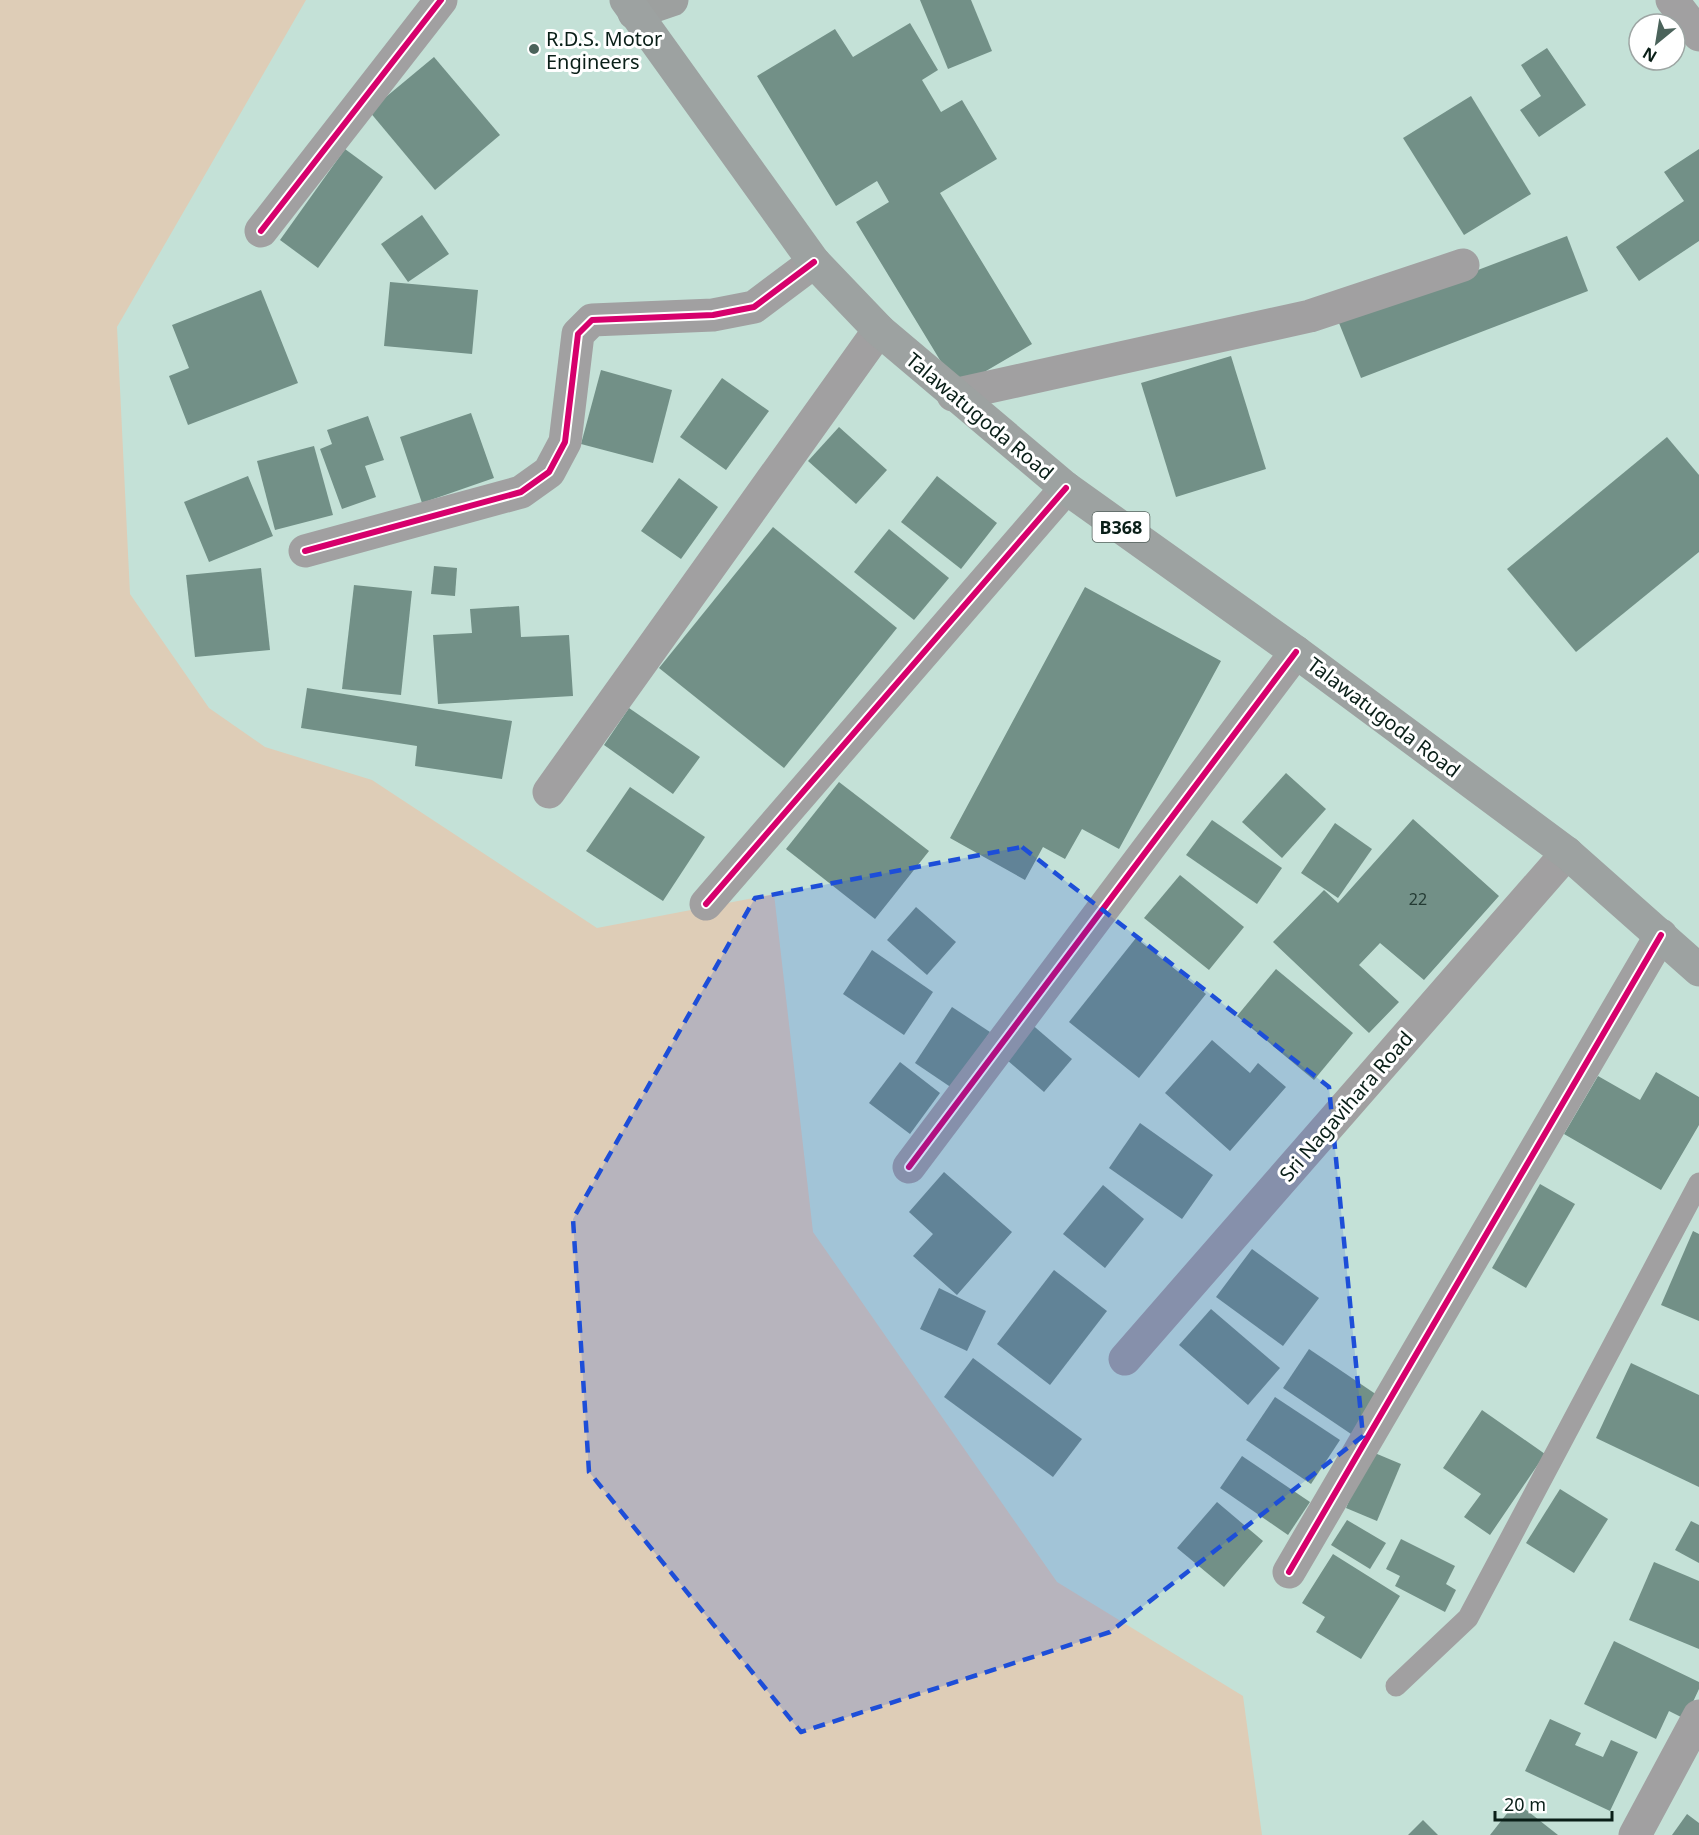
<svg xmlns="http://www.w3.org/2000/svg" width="1699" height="1835" viewBox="0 0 1699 1835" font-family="'Noto Sans',sans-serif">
<rect width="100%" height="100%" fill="#c4e1d7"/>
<path fill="#decdb7" d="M0,0H306L117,327L130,594L209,708L265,747L372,780L597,928L774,894L813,1232L1057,1582L1243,1696L1262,1835H0Z"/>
<g fill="#729087">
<path d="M920,0H971L992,51L948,69Z"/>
<path d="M910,23L938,70L922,80L941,112L962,100L997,159L940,193L1032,344L957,388L856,222L889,202L877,181L836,206L757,76L835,29L853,57Z"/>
<path d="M1547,48L1586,105L1539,137L1520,110L1541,96L1521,65Z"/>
<path d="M434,57L500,135L435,190L369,111Z"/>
<path d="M1471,96L1531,194L1464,235L1403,138Z"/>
<path d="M345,149L383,177L318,268L280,240Z"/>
<path d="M1699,149V241L1639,281L1616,247L1684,201L1664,172Z"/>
<path d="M422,215L449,254L408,282L381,244Z"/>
<path d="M1567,236L1588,291L1361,378L1339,323Z"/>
<path d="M390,282L478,290L472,354L384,346Z"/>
<path d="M261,290L298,383L188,425L169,376L189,368L172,325Z"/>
<path d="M1231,356L1266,469L1176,497L1141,383Z"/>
<path d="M601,370L672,390L653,463L581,444Z"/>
<path d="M722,378L769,411L726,470L680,437Z"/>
<path d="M471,413L494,478L422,503L400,437Z"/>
<path d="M368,416L384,460L365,466L376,497L342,509L320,449L332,444L327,430Z"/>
<path d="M839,427L887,470L856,504L808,461Z"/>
<path d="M1667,437L1699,475V552L1576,652L1507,569Z"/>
<path d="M314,446L333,515L275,530L257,461Z"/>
<path d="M248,476L273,536L209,562L184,502Z"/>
<path d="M937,476L997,523L961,569L901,522Z"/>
<path d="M679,478L718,507L681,559L641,531Z"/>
<path d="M773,527L897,628L784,768L659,668Z"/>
<path d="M889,529L949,578L914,620L854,572Z"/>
<path d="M434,566L457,568L455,596L431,594Z"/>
<path d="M261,568L270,650L195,657L186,575Z"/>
<path d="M354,585L412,591L401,695L342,689Z"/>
<path d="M1085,587L1221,661L1119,849L1082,829L1065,859L1043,847L1025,880L950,838Z"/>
<path d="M519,606L521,637L569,635L573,696L438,704L433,635L472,633L470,609Z"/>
<path d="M307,688L512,721L502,779L415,766L417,746L301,728Z"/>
<path d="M629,708L700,757L673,794L604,745Z"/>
<path d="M1286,773L1326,809L1282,858L1242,822Z"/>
<path d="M839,782L929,851L875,919L786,849Z"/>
<path d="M630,787L705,837L663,901L586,851Z"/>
<path d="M1413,819L1499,896L1424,980L1380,943L1359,965L1399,1002L1369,1033L1273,942L1324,890L1338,903Z"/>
<path d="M1212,820L1282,868L1257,904L1186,855Z"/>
<path d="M1335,823L1372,849L1338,898L1301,873Z"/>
<path d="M1180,875L1244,927L1209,970L1144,918Z"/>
<path d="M916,907L956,942L927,975L887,940Z"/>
<path d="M1136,938L1206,994L1139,1078L1069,1022Z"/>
<path d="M872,950L933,992L904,1035L843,994Z"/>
<path d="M1276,969L1353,1033L1314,1080L1237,1016Z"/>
<path d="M952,1007L990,1032L952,1088L915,1063Z"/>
<path d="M1029,1022L1072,1059L1044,1092L1000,1054Z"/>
<path d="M1212,1040L1250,1073L1258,1063L1286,1087L1230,1151L1165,1093Z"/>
<path d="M900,1062L940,1093L910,1134L869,1103Z"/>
<path d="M1656,1072L1699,1097V1125L1661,1190L1564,1134L1598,1076L1640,1100Z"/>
<path d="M1140,1123L1213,1175L1182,1219L1109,1168Z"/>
<path d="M944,1172L1012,1232L957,1295L913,1256L933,1234L909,1212Z"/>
<path d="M1540,1184L1575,1204L1526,1288L1492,1268Z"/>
<path d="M1103,1185L1144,1219L1105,1268L1063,1234Z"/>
<path d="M1693,1231L1699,1234V1321L1661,1305Z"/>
<path d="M1252,1249L1319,1298L1283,1346L1216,1297Z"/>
<path d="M1054,1270L1107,1311L1050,1385L997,1344Z"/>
<path d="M939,1288L986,1311L967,1351L920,1329Z"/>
<path d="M1211,1309L1280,1368L1248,1405L1179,1345Z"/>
<path d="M1309,1349L1380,1397L1354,1436L1283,1388Z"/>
<path d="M973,1358L1082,1439L1053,1477L944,1397Z"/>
<path d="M1631,1363L1699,1395V1487L1596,1438Z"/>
<path d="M1275,1397L1340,1440L1311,1484L1246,1440Z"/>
<path d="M1482,1410L1545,1454L1490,1535L1464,1517L1481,1494L1443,1468Z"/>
<path d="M1370,1451L1401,1464L1377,1521L1346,1508Z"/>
<path d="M1242,1456L1310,1502L1288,1535L1220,1488Z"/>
<path d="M1560,1489L1608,1519L1574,1573L1526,1543Z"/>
<path d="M1217,1502L1263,1541L1224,1587L1177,1548Z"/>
<path d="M1347,1520L1386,1543L1370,1569L1331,1545Z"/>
<path d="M1691,1521L1699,1525V1563L1675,1550Z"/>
<path d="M1401,1539L1455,1566L1446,1584L1456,1590L1445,1612L1395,1586L1400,1576L1386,1569Z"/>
<path d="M1333,1554L1400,1596L1361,1659L1316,1632L1325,1617L1302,1603Z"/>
<path d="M1654,1562L1699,1581V1649L1629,1620Z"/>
<path d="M1614,1641L1699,1682V1689L1685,1719L1669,1711L1656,1739L1584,1704Z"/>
<path d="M1550,1719L1581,1733L1575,1745L1603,1757L1611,1740L1638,1752L1610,1811L1525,1771Z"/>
<path d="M1516,1802L1558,1835H1490Z"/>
<path d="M1687,1814L1699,1823V1835H1672Z"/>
<path d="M1423,1820L1438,1835H1408Z"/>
</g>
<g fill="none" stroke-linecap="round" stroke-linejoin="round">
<path stroke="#a1a0a1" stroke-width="21" d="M1396,1686L1468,1618L1699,1183"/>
<g stroke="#a1a0a1" stroke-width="33">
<path d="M1672,0L1699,35"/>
<path d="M261,231L441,0"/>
<path d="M953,395L1310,316L1463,265"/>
<path d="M305,551L521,492L549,472L565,442L578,334L592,320L713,315L754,307L814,262"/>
<path d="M549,792L879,330"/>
<path d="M706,904L1066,488"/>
<path d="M909,1167L1296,652"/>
<path d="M1125,1359L1567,853"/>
<path d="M1289,1572L1661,935"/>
<path d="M1635,1835L1699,1716"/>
</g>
<path stroke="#9da09f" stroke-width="33" d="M634,13L672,0"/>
<path stroke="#9da2a1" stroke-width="33" d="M626,0L814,262L879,330L1066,488L1296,652L1567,853L1699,970"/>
<g stroke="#fff" stroke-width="10">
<g id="cycleway">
<path d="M261,231L441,0"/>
<path d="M305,551L521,492L549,472L565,442L578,334L592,320L713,315L754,307L814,262"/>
<path d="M706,904L1066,488"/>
<path d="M909,1167L1296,652"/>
<path d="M1289,1572L1661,935"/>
</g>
</g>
<use href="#cycleway" stroke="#d6006c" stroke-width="6"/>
</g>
<path fill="#1d4ed8" fill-opacity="0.2" stroke="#1d4ed8" stroke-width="4.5" stroke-dasharray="12 8" stroke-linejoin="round" d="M1022,847L1329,1087L1363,1436L1110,1632L801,1732L589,1472L573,1219L755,898Z"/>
<circle fill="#4b635b" stroke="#fff" stroke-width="2" cx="534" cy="49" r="6"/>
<g text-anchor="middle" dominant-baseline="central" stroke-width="6" stroke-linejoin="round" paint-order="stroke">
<g font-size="16" fill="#243b34">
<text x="1418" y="899">22</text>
</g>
<rect fill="#fff" stroke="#54625d" stroke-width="1.5" x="1092.5" y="512" width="57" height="30" rx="4.5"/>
<g font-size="18" font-weight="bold" fill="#0a1f18">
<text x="1121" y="527">B368</text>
</g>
<g font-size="20" fill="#0a1f18" stroke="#fff" text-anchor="start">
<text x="546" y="38">R.D.S. Motor<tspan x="546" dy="23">Engineers</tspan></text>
</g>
<g font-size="20" fill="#0a1f18" stroke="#fff">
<text transform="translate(980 416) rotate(40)">Talawatugoda Road</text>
<text transform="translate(1384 717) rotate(37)">Talawatugoda Road</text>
<text transform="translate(1346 1106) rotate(-49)">Sri Nagavihara Road</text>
</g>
</g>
<g transform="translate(1657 42) rotate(210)"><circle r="28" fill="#ffffff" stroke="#9da5a3" stroke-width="1.5"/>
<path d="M0-4.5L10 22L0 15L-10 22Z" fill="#4b635b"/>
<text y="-9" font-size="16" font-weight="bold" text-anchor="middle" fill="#0a1f18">N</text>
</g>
<path d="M1495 1811v9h117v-9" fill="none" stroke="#0a1f18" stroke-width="3"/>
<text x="1504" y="1811" font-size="18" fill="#0a1f18" stroke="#ffffff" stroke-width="4.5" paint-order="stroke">20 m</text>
</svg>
